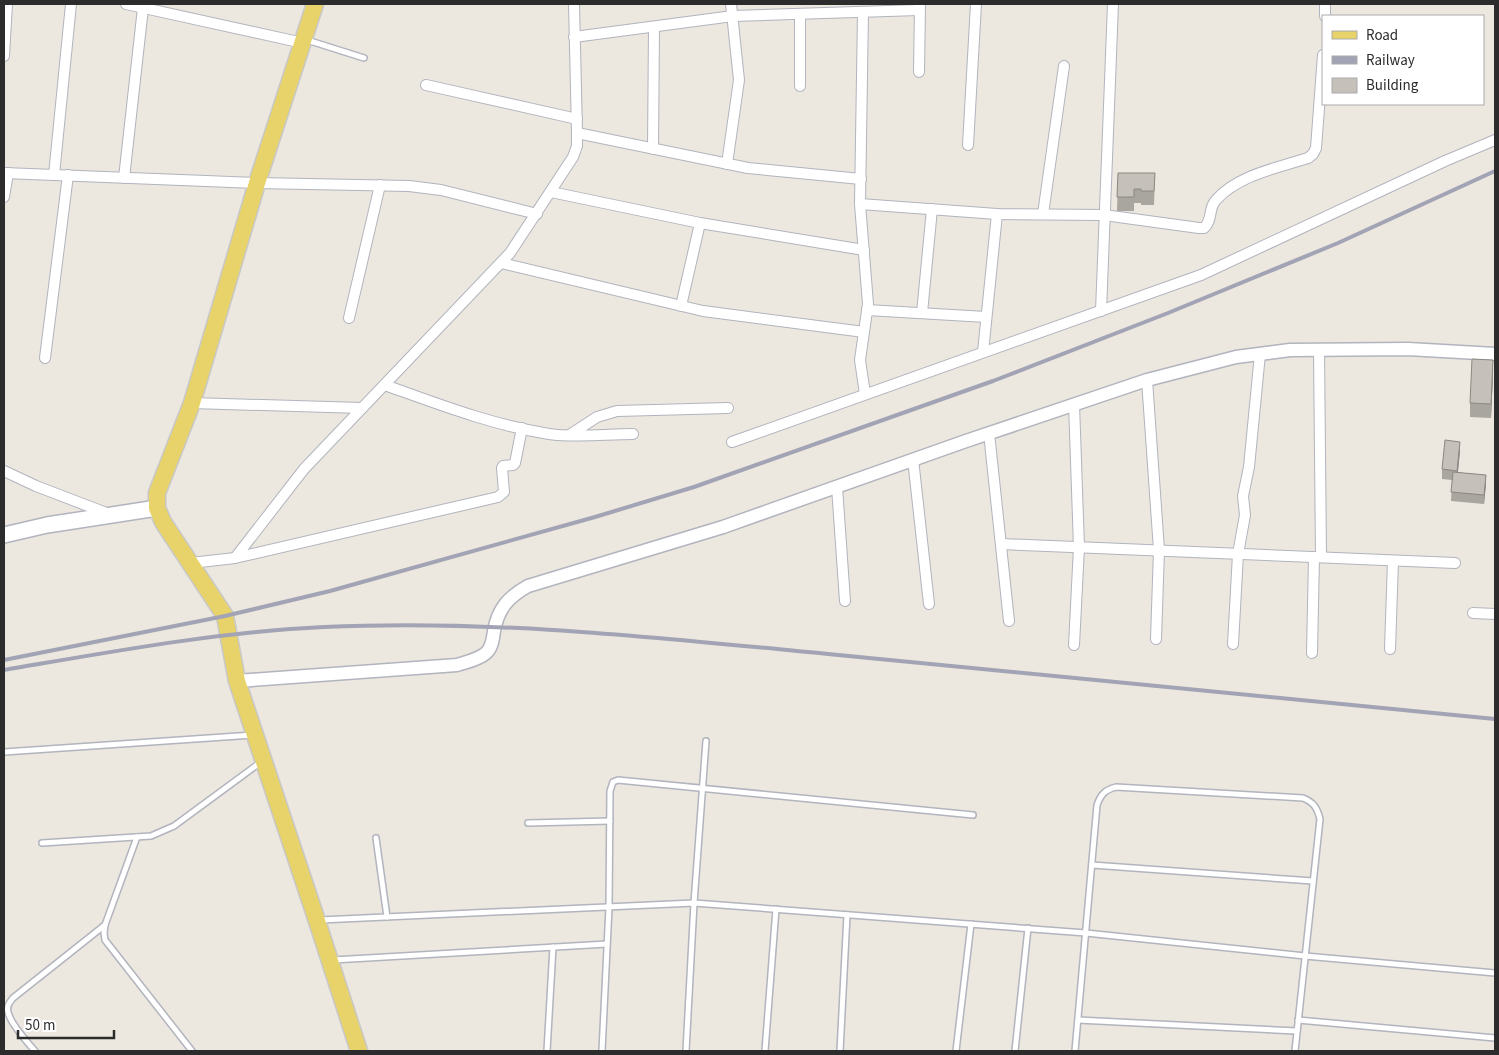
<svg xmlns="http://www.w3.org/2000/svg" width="1499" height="1055" viewBox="0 0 1499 1055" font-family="'Source Sans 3',sans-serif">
<rect width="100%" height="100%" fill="#ece7df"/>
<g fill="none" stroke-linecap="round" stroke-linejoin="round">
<g stroke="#b2b4be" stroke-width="8">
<g id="service">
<path d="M307,40L364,58"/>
<path d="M4,752L253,735"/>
<path d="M528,823L610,821"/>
<path d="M137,837L105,925L104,933L105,940L192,1051"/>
<path d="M376,838L387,917"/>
<path d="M42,843L151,836L174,826L261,762"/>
<path d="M1092,865L1313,881"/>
<path d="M320,920L694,903L1086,933L1305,956L1495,973"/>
<path d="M333,960L607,944"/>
<path d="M1078,1020L1297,1031"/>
<path d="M1298,1020L1495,1038"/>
<path d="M35,1051C27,1042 10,1023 8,1012C6,1006 10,1002 13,998L105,925"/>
<path d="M547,1051L553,947"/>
<path d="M602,1051L609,907L610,791L613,782L618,780L973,815"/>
<path d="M686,1051L694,903L706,741"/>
<path d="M765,1051L776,909"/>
<path d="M840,1051L847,915"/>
<path d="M956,1051L971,924"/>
<path d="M1015,1051L1028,928"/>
<path d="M1075,1051L1097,805C1101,794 1105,790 1116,787L1303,798C1313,802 1317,807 1320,819L1295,1051"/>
</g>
</g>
<g stroke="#b2b4be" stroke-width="12">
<g id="minor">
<path d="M126,4L303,43"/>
<path d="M863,12L860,204L868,304L860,360L865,394"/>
<path d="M800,14V86"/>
<path d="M1325,16V4"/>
<path d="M574,37L733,16L919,10"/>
<path d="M4,56L7,4"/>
<path d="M919,72L920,5"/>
<path d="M426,85L577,119"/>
<path d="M577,133L748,168L861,179"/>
<path d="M968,145L976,4"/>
<path d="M653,149L654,27"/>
<path d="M727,164L739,80L731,4"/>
<path d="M4,173L257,183L409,186L441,190L537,214"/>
<path d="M54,175L71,4"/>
<path d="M124,178L143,8"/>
<path d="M551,192L700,223L864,250"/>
<path d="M4,197L8,173"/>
<path d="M860,204L997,214L1104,215L1199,228H1204C1213,220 1208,208 1216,200C1238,175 1277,168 1308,158L1313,154L1316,148L1323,55"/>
<path d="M1043,214L1064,66"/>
<path d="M501,263L703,311L864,332"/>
<path d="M681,306L700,223"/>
<path d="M867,310L986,317"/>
<path d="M1101,311L1113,4"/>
<path d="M922,313L932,209"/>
<path d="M349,318L380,185"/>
<path d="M1319,350L1321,557"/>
<path d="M983,352L997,214"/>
<path d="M45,358L68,175"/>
<path d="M1147,380L1159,550L1156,639"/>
<path d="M385,385C438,404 492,425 549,434C576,438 606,434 633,434"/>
<path d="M192,403L362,408"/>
<path d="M989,433L1009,621"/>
<path d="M571,434L597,417L617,411L728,408"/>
<path d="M732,442L1201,275L1445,161L1495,140"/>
<path d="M913,459L929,604"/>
<path d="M4,471L36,486L109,514"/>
<path d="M837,487L845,601"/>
<path d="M1001,544L1455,563"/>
<path d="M235,558L304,469L510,253L573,157L577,146V133L574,4"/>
<path d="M191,563L235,558L498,497L504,492L502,468L503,466L513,465L515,463L522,428"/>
<path d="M1473,613L1495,614"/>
<path d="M1233,644L1238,554L1245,515L1243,496L1249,467L1260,354"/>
<path d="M1074,645L1079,547L1074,404"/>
<path d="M1390,649L1393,561"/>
<path d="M1312,653L1314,557"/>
</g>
</g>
<g stroke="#b2b4be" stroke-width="15">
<path id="tertiary" d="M237,681L457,665C466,662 478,660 486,653C492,648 493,639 494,631C498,609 508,597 528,586L723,527L966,441L1147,380L1236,357L1290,350L1408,349L1495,354"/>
</g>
<g stroke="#b2b4be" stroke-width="18">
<path id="secondary" d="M4,535L47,525L157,508"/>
</g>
<g stroke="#c8c8c8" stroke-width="19">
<path id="primary" d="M315,4L257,183L192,403L157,493V508L163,522L225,616L237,681L317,921L359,1051"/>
</g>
<use href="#service" stroke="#fff" stroke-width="5"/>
<use href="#minor" stroke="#fff" stroke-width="10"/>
<use href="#tertiary" stroke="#fff" stroke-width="12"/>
<use href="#secondary" stroke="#fff" stroke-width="15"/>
<use href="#primary" stroke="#e7d369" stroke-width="16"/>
<g stroke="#a2a3b4" stroke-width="4">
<path d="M4,660L225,616L330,591L595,517L694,487L993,381L1168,313L1338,243L1495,171"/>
<path d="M4,670C110,652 217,632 324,627C493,619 661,638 828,654C1051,674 1273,697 1495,719"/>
</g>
</g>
<g fill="#a9a6a0">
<path d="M1118,173H1155L1154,205H1141V203H1134V211H1117Z"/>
<path d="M1493,374L1491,418L1470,417V403Z"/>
<path d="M1460,451L1458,472L1486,484L1484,504L1451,501L1452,480L1442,479V469Z"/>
</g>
<g fill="#8a8782">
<path d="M1493,360V374L1491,418V404Z"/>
<path d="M1460,442V451L1457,480V471Z"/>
<path d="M1486,475V484L1484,504V495Z"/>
</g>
<g fill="#c5c1ba" stroke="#8a8782">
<path d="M1118,173H1155L1154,191H1141V189H1134V197H1117Z"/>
<path d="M1472,359L1493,360L1491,404L1470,403Z"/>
<path d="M1445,440L1460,442L1457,471L1442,469Z"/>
<path d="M1453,472L1486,475L1484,495L1451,492Z"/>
</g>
<rect width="1499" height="1055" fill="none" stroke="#2c2c2c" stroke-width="10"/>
<rect x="1322" y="15" width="162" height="90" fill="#ffffff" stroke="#ababab"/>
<rect x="1332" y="31" width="25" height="8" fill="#e7d369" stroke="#ababab"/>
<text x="1366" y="40" font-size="15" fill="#2c2c2c">Road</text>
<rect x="1332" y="56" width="25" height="8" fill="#a2a3b4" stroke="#ababab"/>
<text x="1366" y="65" font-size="15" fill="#2c2c2c">Railway</text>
<rect x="1332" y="78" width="25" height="15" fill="#c5c1ba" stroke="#ababab"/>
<text x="1366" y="90" font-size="15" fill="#2c2c2c">Building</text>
<path d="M18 1030v8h96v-8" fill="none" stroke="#2c2c2c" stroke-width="2.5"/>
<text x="25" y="1030" font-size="15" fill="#2c2c2c" stroke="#ffffff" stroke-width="4" paint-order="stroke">50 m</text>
</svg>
